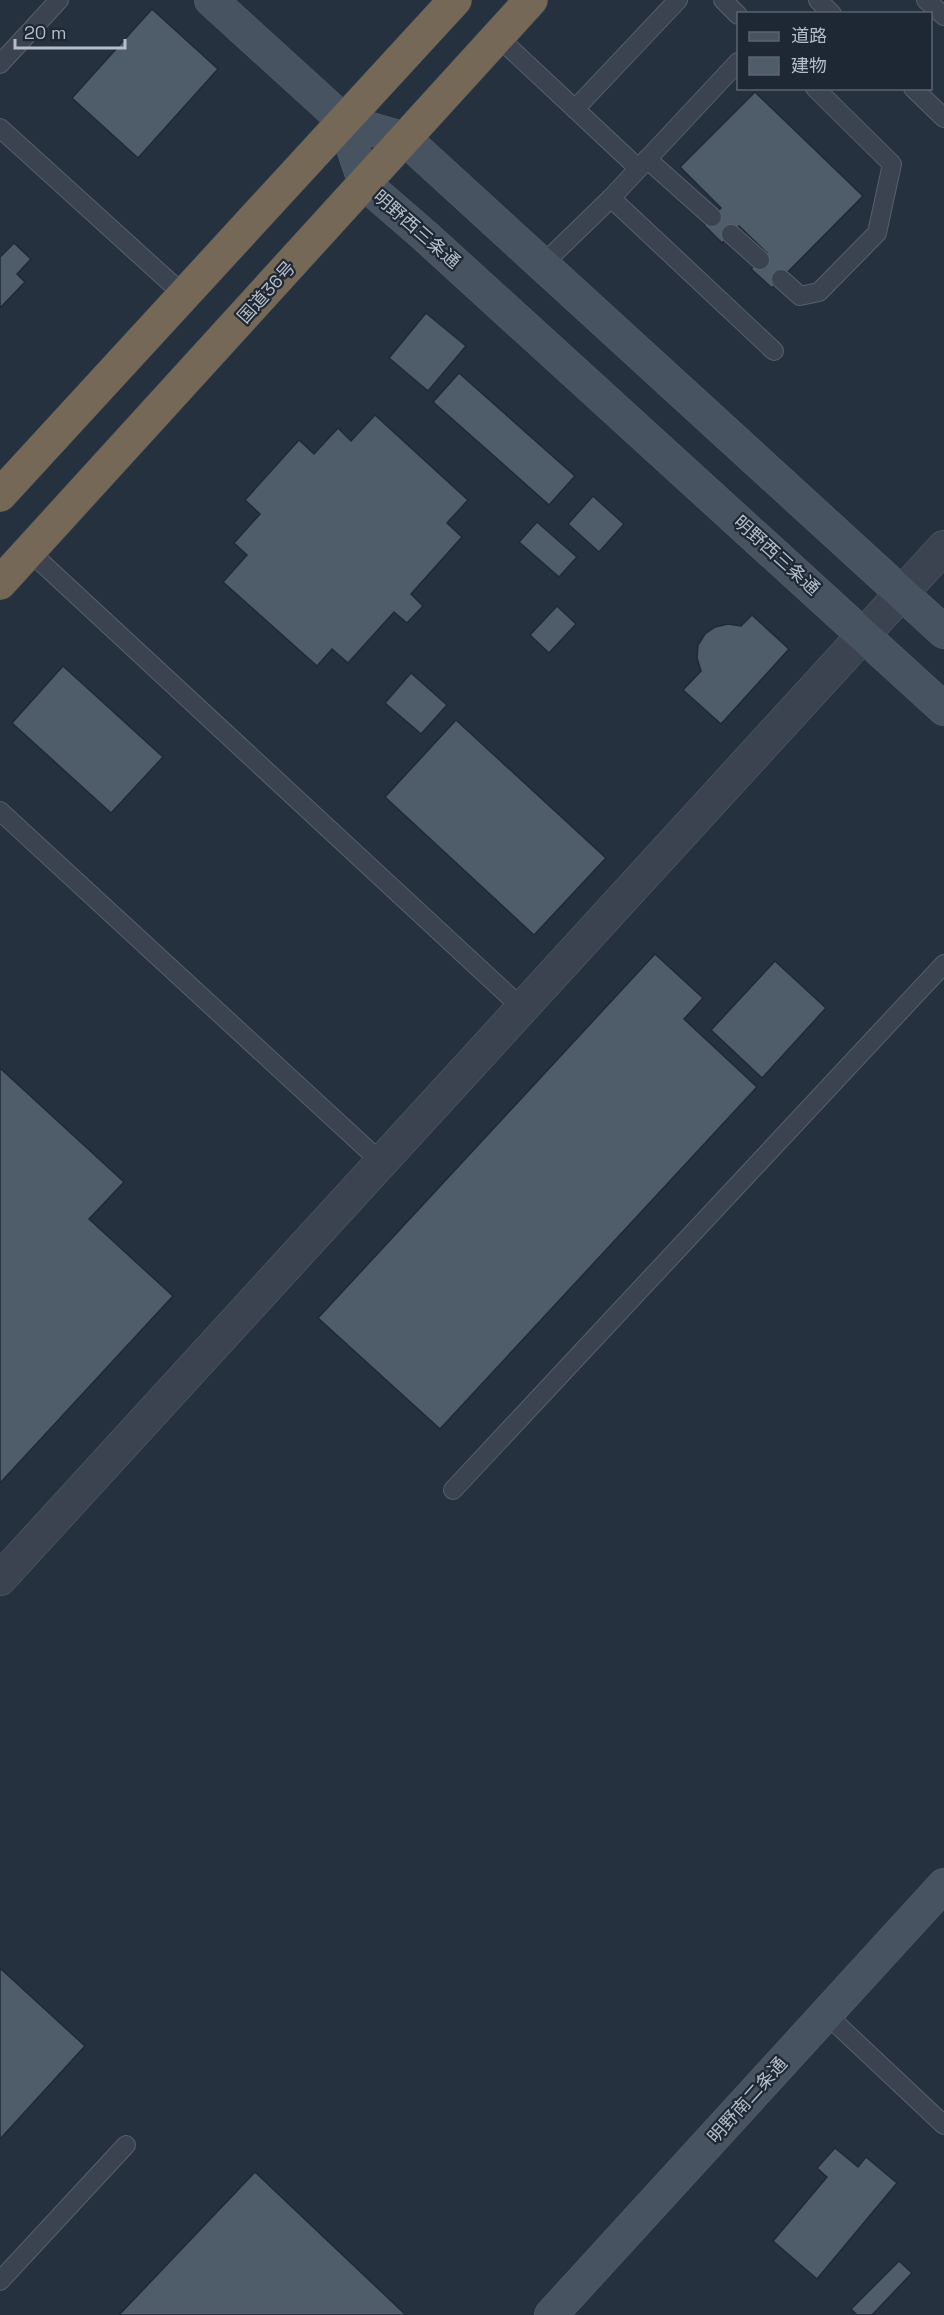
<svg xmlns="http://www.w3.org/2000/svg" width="944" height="2315" viewBox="0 0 944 2315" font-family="'Space Grotesk','Noto Sans JP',sans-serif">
<rect width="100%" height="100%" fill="#26313f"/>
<g fill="#4f5c6a" stroke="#202a36" stroke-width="1.5">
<path d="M152,9L218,69L138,158L72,98Z"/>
<path d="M755,92L863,196L772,288L751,269L767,253L739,226L722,243L704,225L721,208L680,167Z"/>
<path d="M14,243L31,259L17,274L25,282L0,308V257Z"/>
<path d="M426,313L466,346L428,391L389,358Z"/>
<path d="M459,373L575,476L549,505L433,402Z"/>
<path d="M375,415L468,500L447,523L462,537L411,594L423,606L407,623L394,612L348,663L332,649L317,666L223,582L247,555L234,543L260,514L245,500L299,440L314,454L338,428L351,441Z"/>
<path d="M593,496L624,524L599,552L568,524Z"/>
<path d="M537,522L577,557L559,577L519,542Z"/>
<path d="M557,606L576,624L549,653L530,635Z"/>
<path d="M752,615L789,649L721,724L683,690L701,671L697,658L698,645L705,634L715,627L728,624L741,626Z"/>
<path d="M63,666L163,757L111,813L12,723Z"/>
<path d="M411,673L447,705L421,734L385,703Z"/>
<path d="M456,720L606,858L534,935L385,797Z"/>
<path d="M655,954L703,998L684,1019L757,1087L440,1429L318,1318Z"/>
<path d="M775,961L826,1008L762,1078L711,1030Z"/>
<path d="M0,1068L124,1182L89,1219L173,1296L0,1483Z"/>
<path d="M0,1968L85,2046L0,2139Z"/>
<path d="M835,2148L858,2167L866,2157L897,2183L817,2279L773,2241L827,2177L817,2168Z"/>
<path d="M255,2172L406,2315H119Z"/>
<path d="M899,2261L912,2273L872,2315H857L851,2309Z"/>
</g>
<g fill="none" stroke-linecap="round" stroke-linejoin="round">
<g stroke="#57616c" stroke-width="20">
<g id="lane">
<path d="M723,0L738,15"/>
<path d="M818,0L832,14"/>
<path d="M926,0L944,16"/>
<path d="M498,37L575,109L678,0"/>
<path d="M738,62L611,198L774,351"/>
<path d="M0,64L59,0"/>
<path d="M913,88L944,118"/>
<path d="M575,109L638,168"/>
<path d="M0,128L184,295"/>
<path d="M647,159L712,217"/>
<path d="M731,234L760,260"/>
<path d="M543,264L611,198"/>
<path d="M781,279L800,296L819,292L877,233L892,164L815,88"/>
<path d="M29,551L522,1008"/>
<path d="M0,811L381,1162"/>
<path d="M453,1490L944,964"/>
<path d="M826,2014L944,2125"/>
<path d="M0,2281L126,2145"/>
</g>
</g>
<g stroke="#57616c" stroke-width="34">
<path id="street" d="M0,1579L944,547"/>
</g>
<g stroke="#57616c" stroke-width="34">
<g id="secondary">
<path d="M211,0L344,121L405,139L944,632"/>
<path d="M344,121L365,184L424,235L944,709"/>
<path d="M551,2315L944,1885"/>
</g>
</g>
<g stroke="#444e59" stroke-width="34">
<g id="highway">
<path d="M0,495L455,0"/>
<path d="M0,583L531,0"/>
</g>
</g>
<use href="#lane" stroke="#3a434f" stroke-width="18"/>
<use href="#street" stroke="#3a434f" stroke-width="33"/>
<use href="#secondary" stroke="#485362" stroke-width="33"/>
<use href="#highway" stroke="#756857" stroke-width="33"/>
</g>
<g text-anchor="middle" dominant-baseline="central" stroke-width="4.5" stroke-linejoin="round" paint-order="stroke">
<g font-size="18" fill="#b6bec9" stroke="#1e2834">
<text transform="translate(417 229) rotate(41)">明野西三条通</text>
<text transform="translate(266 292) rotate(-48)">国道36号</text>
<text transform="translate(777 555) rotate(42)">明野西三条通</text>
<text transform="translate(747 2100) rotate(-48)">明野南二条通</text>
</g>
</g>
<rect x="737" y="12" width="195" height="78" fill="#1e2834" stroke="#5b6470" stroke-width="1.5"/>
<rect x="749" y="32" width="30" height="9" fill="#485362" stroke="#5b6470" stroke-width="1.5"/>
<text x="791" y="42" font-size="18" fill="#b6bec9">道路</text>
<rect x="749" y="57" width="30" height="18" fill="#4f5c6a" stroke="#5b6470" stroke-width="1.5"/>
<text x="791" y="72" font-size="18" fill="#b6bec9">建物</text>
<path d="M15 39v9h110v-9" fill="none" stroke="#b6bec9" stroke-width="3"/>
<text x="24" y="39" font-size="18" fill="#b6bec9" stroke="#1e2834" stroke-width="4.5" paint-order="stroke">20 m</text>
</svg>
